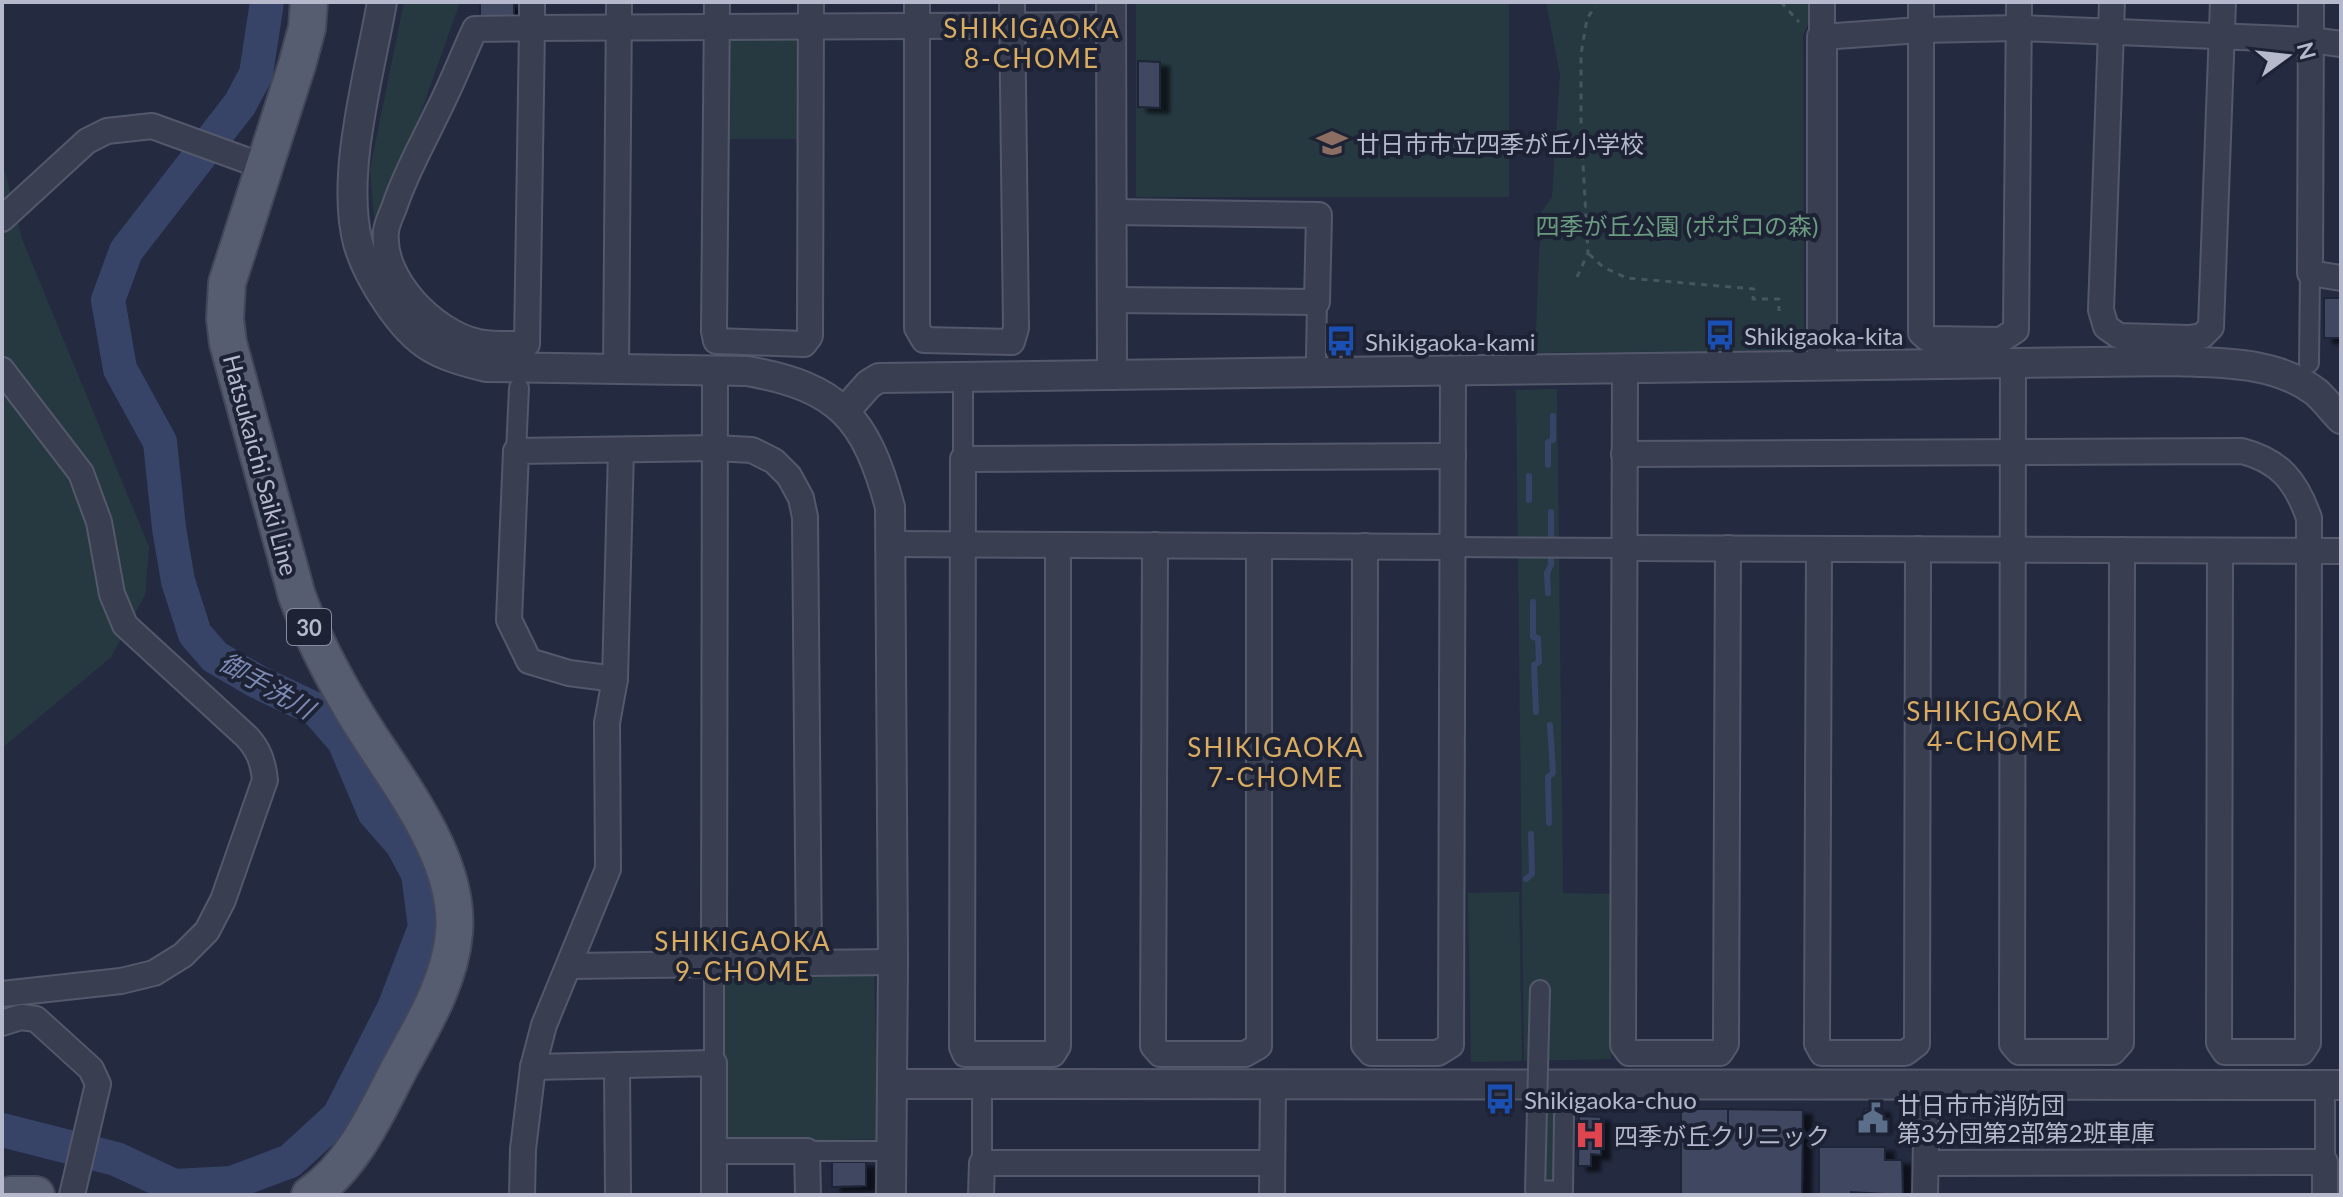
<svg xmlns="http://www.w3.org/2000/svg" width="2343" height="1197" viewBox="0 0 2343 1197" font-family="Lato,'Noto Sans JP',sans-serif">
<defs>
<filter id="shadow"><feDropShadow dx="9" dy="5" stdDeviation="2" flood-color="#0009"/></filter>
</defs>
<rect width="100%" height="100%" fill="#242b41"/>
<g fill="#263941">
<path d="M404,2H460L376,239L370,169Z"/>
<rect x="1136" y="2" width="373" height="195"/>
<path d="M1546,2H1810V20L1803,35L1804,340L1800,350L1535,353L1541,213L1552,197L1560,75Z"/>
<path d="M725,36H801L800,139H725Z"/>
<path d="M2,160L22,239L149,547L145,595L111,657L2,748Z"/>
<path d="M1557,389L1563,893L1610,894L1611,1059L1524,1061L1516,390Z"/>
<path d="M1519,892L1522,1061L1471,1062L1468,893Z"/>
<path d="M874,972L878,1139L726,1143L723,973Z"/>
<path d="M1530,1100H1573L1572,1195H1530Z"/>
</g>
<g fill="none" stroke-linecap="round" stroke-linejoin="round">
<g stroke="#384368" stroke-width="6">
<path d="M1548,465V442L1553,440V416"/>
<path d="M1529,476V500"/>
<path d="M1548,593L1547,573L1551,565V512"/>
<path d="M1533,602V637L1538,638L1539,662L1534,665L1536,712"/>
<path d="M1549,823L1548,777L1553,773L1550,725"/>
<path d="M1526,879L1532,874L1531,834"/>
</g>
<path stroke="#384368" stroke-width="34" d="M2,1130L116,1159L174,1186L232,1183L290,1161L339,1116L394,1008L425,927L418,874L402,844L374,812L344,741L317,710L258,682L215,657L195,634L178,581L169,528L160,442L120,369L108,300L126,251L240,104L256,74L267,2"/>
</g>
<g fill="#404761" stroke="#1f2537" stroke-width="2" filter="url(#shadow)">
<path d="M480,2H514V17L480,18Z"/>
<path d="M1138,61L1160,62V108L1138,107Z"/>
<rect x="2324" y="298" width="17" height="40"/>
<path d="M1881,1108L1882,1128H1865L1864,1109Z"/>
<rect x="1681" y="1109" width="47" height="29"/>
<path d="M1728,1109L1803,1110L1802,1195H1681V1138H1728Z"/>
<path d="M1579,1116L1601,1117V1155L1591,1154V1166H1578Z"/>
<path d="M1819,1147H1885V1160H1902L1903,1195L1851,1192V1195H1819Z"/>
<path d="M832,1162H866V1186L832,1187Z"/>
</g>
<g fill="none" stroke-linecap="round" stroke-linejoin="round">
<g stroke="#53596b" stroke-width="22">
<g id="pedestrian">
<path d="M1316,358L1317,302"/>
<path d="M2309,363L2310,273"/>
<path d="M516,451L519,388"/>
<path d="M963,459V389"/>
<path d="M1452,547L1625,548"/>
<path d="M714,963V1063"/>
<path d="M1538,1068L1540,990"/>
<path d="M1537,1109L1535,1190L1563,1191L1564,1116"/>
<path d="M807,1151H879"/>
<path d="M2325,1162V1099"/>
<path d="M982,1163V1101"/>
</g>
</g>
<g stroke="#53596b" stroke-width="28">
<g id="minor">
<path d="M532,2V28L527,344C511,344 494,345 478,342C434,332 381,279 386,231C387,224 391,215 394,208C405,174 422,145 437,113C451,86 462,57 475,29L532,28C725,27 918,26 1111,25"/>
<path d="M717,2L714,331L716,341L804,344L810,336L811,2"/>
<path d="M917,2V328L924,340L1012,342L1016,328L1012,2"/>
<path d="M1822,2V37L1920,30L2019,28L2311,40L2341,44"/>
<path d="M1921,2V333L1928,339L2001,340L2016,330L2019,2"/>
<path d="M2112,2L2101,310L2106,327L2119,336L2189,338L2202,336L2211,327L2223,2"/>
<path d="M2311,2L2310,273L2341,278"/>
<path d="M1112,212L1319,215L1317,302L1112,300"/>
<path d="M2,219L87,141L107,131L152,126L265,167"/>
<path d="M2013,363L2012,1044L2019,1052H2113L2121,1043L2122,550"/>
<path d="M1625,368L1623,1045L1629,1053H1720L1726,1044L1728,548"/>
<path d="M2,370L81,473L99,522L112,594L125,625L247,737C259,750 263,762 265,780L223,900L207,931L183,955L154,973L121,981L2,994"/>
<path d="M616,370L619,2"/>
<path d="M1624,454L2242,451C2280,461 2296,481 2309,518L2308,1043L2302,1052H2225L2219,1043L2220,551"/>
<path d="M890,544L1452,547"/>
<path d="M1058,545V1046L1053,1054H965L962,1047L963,459L1453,456"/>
<path d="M1155,545L1153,1046L1160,1054H1245L1259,1046V546"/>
<path d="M1365,546L1364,1045L1371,1053H1438L1451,1045L1453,370"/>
<path d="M1625,548L2341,551"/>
<path d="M1819,549L1817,1044L1822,1053H1905L1917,1044L1918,549"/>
<path d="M615,679L569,673L529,661L509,620L516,451L715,448L752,450L774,461L789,476L801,498L805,517L809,962"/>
<path d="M714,963L715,371"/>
<path d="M569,966L893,962"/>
<path d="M2,1023L21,1017L36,1019L91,1069L98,1084L72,1195"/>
<path d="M617,1065L618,1195"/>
<path d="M533,1067L714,1063V1195"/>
<path d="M714,1151H807L808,1195"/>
<path d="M1926,1163L2325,1162V1195"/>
<path d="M522,1195L523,1149L533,1067L544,1025L608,869L607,723L615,679L621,450"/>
<path d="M981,1195L982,1163H1272"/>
<path d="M1272,1195L1273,1084"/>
<path d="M1925,1195L1927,1085"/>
</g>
</g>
<g stroke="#53596b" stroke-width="32">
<g id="tertiary">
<path d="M382,2C370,72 340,175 358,243C364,265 375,284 388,303C417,346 437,355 486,367L747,371C839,387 866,418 890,507L893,962L891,1195"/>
<path d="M1111,2L1112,375"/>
<path d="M1822,365V37"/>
<path d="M845,411L869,384L879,378L2173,361C2222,363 2275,361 2316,392C2325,400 2333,411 2341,419"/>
<path d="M892,1084L2341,1085"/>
</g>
</g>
<g stroke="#424759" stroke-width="40">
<g id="primary">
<path d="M309,2L307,28L297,65L227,283L225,319L228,343L297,596C312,636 331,673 353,710C391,775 461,855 454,933C450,981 423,1025 400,1067C376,1113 354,1165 310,1195"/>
<path d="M11,1195H36"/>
</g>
</g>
<g stroke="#45565e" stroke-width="3" stroke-dasharray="6 6" stroke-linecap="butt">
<path d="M1781,2L1799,22"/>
<path d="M1589,254L1603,267L1627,278L1754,289L1753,299H1779V311"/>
<path d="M1577,277L1588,253L1581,127V54L1587,19L1595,6"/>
</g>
<use href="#pedestrian" stroke="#393e50" stroke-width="18"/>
<use href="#minor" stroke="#393e50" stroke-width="24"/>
<use href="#tertiary" stroke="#393e50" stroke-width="28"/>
<use href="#primary" stroke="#575d70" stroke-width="36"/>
<g stroke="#53596b" stroke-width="22" stroke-linecap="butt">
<path id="pedestrian-bridge" d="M1537,1109L1538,1068"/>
</g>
<use href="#pedestrian-bridge" stroke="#393e50" stroke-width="18"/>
</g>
<defs>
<g id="school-bare" transform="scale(2.4)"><path d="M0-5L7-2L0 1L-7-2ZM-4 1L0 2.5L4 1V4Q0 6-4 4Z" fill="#8d6e63" stroke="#1d2335" stroke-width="2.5" paint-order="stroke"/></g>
<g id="bus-bare" transform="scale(2.4)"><path d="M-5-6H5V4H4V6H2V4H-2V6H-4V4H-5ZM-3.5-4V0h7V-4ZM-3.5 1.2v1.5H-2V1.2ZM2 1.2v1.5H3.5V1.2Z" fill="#1a4fb4" stroke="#1d2335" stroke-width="2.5" paint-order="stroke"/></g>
<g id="civic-bare" transform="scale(2.4)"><path d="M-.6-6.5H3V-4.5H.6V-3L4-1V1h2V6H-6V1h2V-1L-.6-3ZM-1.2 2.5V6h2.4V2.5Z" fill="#5c6f8a" stroke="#1d2335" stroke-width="2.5" paint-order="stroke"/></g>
<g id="hospital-bare" transform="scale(2.4)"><path d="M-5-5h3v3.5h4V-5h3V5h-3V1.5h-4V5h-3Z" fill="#e0444e" stroke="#1d2335" stroke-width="2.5" paint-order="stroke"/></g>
</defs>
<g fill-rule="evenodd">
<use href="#school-bare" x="1332" y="143"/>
<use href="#bus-bare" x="1720" y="335"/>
<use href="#bus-bare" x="1341" y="341"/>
<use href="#bus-bare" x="1500" y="1099"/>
<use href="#civic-bare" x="1873" y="1118"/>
<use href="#hospital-bare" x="1590" y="1135"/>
</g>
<g text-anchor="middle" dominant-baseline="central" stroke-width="8" stroke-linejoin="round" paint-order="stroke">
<rect fill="#1d2335" stroke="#878c9e" stroke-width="2" x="287" y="609" width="44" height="36" rx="6"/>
<g font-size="22" font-weight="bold" fill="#b5b9cb">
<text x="309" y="627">30</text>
</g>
<g font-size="24" fill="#b5b9cb" stroke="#1d2335" text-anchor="start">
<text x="1356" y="143">廿日市市立四季が丘小学校</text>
<text x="1744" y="335">Shikigaoka-kita</text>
<text x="1365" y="341">Shikigaoka-kami</text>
<text x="1524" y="1099">Shikigaoka-chuo</text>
<text x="1897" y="1104">廿日市市消防団<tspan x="1897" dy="28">第3分団第2部第2班車庫</tspan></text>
<text x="1614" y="1135">四季が丘クリニック</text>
</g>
<g font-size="24" fill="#6b9c80" stroke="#1d2335">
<text x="1677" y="225">四季が丘公園 (ポポロの森)</text>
</g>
<g font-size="24" fill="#b5b9cb" stroke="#1d2335">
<text transform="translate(261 465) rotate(75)">Hatsukaichi Saiki Line</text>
</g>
<g font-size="26" letter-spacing="2" fill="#d9ac62" stroke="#1d2335">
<text x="1032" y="28">SHIKIGAOKA<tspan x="1032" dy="30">8-CHOME</tspan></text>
<text x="1995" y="711">SHIKIGAOKA<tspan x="1995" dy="30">4-CHOME</tspan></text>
<text x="1276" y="747">SHIKIGAOKA<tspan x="1276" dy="30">7-CHOME</tspan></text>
<text x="743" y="941">SHIKIGAOKA<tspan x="743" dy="30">9-CHOME</tspan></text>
</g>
<g font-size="26" font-style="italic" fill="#7c89b3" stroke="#1d2335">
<text transform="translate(267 685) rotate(30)">御手洗川</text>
</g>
</g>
<rect width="2343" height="1197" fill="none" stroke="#b5b9cb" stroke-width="8"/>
<g transform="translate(2287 56) rotate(75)" stroke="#1d2335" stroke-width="6" paint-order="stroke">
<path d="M0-6L14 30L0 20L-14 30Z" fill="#b5b9cb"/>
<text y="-12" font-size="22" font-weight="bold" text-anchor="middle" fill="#b5b9cb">N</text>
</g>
</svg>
